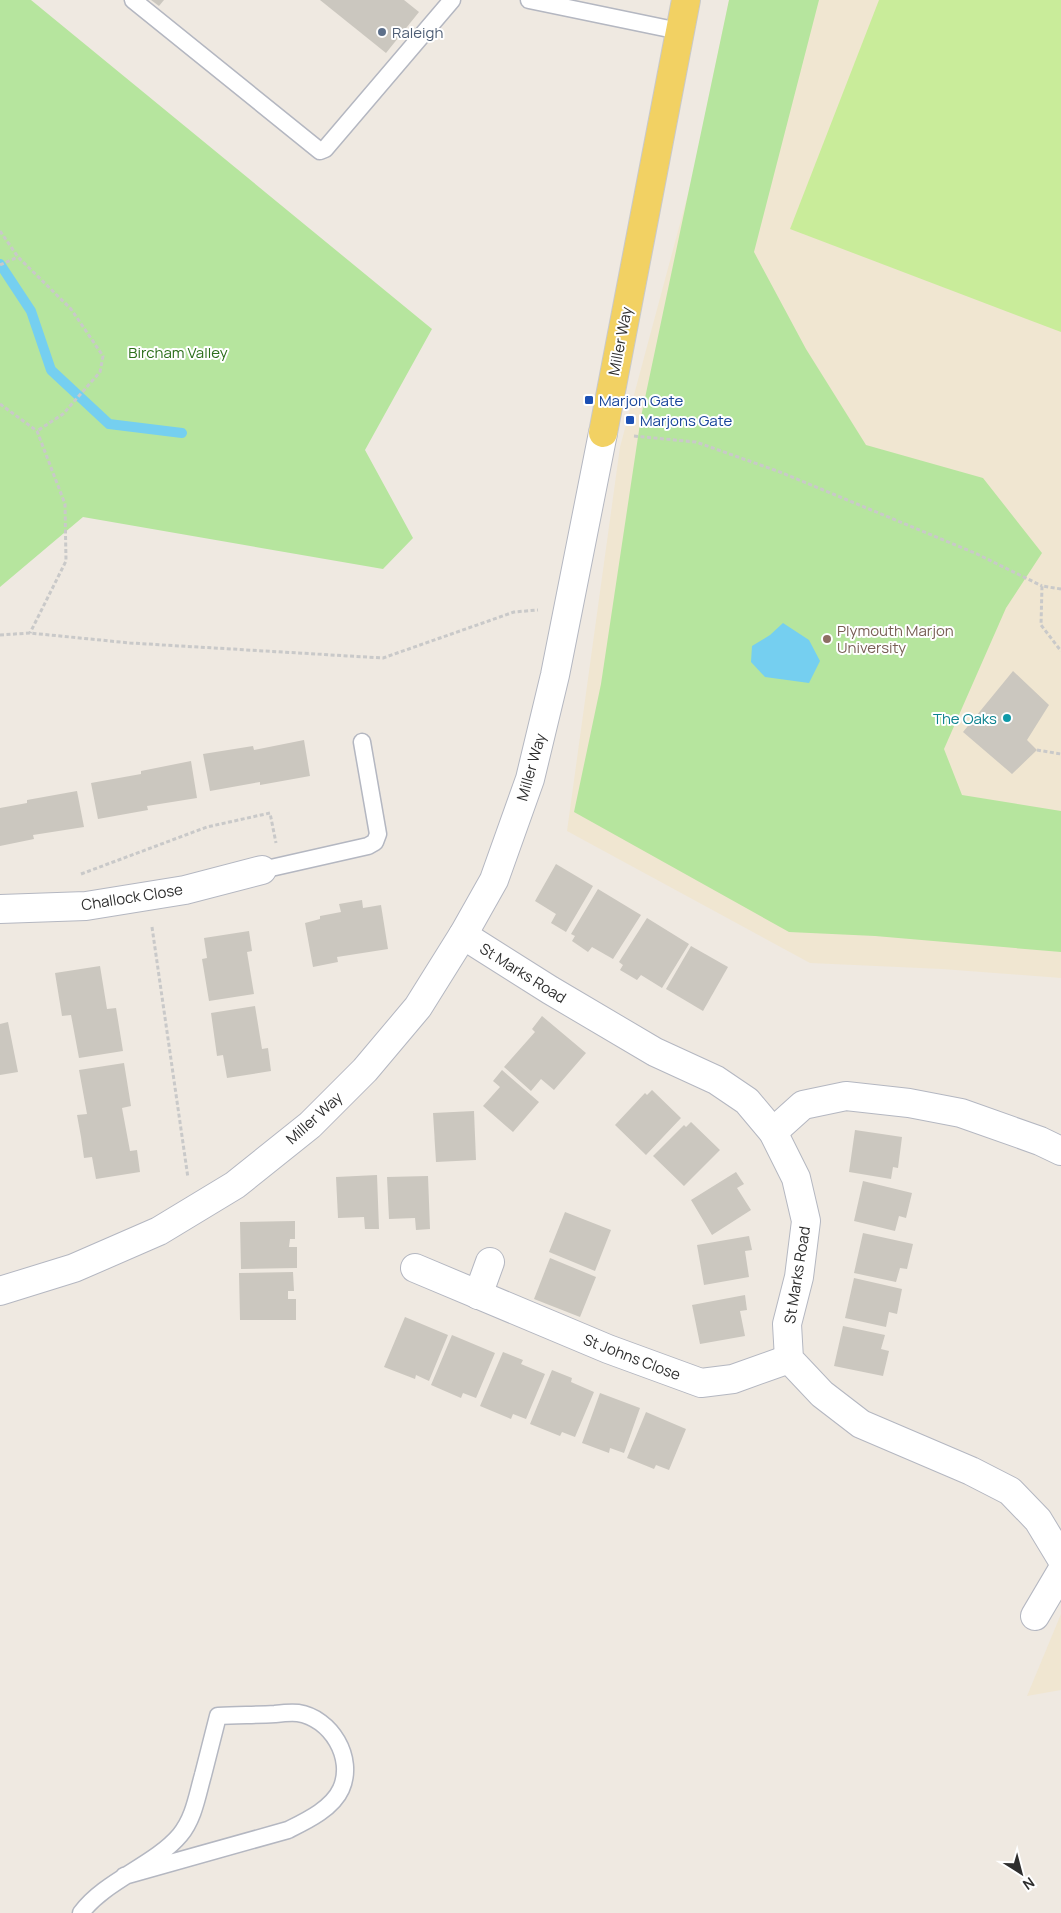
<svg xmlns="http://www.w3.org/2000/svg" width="1061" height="1913" viewBox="0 0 1061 1913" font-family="Manrope,sans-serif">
<rect width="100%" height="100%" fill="#efe9e1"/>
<g fill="#f0e6d1">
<path d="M729,0H1061V978L942,969L810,963L567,831L620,447L692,179Z"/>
<path d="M1061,1614V1690L1027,1696Z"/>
</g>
<g fill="#b6e59e">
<path d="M0,0H31L432,329L365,450L413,538L383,569L83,517L0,587Z"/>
<path d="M729,0H819L754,252L806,349L866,445L983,478L1042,553L1006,608L944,749L962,795L1061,811V952L875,936L789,932L574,812L601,684L641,417Z"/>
</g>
<path fill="#c9ec9a" d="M879,0H1061V332L790,229Z"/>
<path fill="#75cff0" d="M783,623L809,640L820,661L809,683L765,677L751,662L752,646L770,635Z"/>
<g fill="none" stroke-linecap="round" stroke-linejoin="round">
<path stroke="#75cff0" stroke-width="10" d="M0,264L31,311L51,370L109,424L182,433"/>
</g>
<g fill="#cbc7bf">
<path d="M151,0H164L159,6Z"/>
<path d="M320,0H404L419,12L386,53Z"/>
<path d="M1013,671L1049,705L1027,740L1037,750L1012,774L963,732Z"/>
<path d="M304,740L310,776L260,785V782L210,791L203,754L253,746L254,750Z"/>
<path d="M191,761L197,798L147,806L148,810L98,819L91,783L141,774V771Z"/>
<path d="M77,791L84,827L33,835L34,839L0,846V808L27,803V800Z"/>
<path d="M556,864L593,886L566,932L551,923L556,914L535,901Z"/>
<path d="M598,889L641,915L613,959L592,947L588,952L572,941L575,936L571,934Z"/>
<path d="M362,900L363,908L381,905L388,949L337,957L338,962L313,967L305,923L320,919V916L341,912L339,904Z"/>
<path d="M647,918L689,944L662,988L641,975L637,980L620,970L623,965L619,962Z"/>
<path d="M249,931L252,951L247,952L254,994L209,1001L202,959L207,958L204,938Z"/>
<path d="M691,946L728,967L703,1011L666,989Z"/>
<path d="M100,966L107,1009L116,1008L123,1051L79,1058L71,1015L62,1016L55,973Z"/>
<path d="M255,1006L262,1049L268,1048L271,1071L227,1078L223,1055L217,1056L211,1013Z"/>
<path d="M542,1016L586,1053L554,1090L541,1079L531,1091L504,1067L535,1032L532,1029Z"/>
<path d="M8,1022L18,1072L0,1075V1024Z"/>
<path d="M124,1063L131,1106L122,1108L130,1151L137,1150L140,1172L96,1179L92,1157L84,1158L81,1137L77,1115L87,1114L79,1070Z"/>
<path d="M502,1070L539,1102L513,1132L483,1106L500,1087L493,1081Z"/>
<path d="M652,1090L681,1118L646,1155L615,1125L645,1093L647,1095Z"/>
<path d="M474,1111L476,1160L436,1162L433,1113Z"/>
<path d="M691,1122L720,1150L684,1186L653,1156L684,1125L686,1127Z"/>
<path d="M855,1130L902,1137L898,1168L893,1167L891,1179L849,1172Z"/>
<path d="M736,1172L744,1184L737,1188L751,1210L712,1235L691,1200Z"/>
<path d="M377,1175L379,1229H365L364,1217L338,1218L336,1177Z"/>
<path d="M428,1176L430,1229L416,1230L415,1218L389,1219L387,1177Z"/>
<path d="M863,1181L912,1193L906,1218L899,1216L895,1231L854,1221Z"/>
<path d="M565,1212L611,1230L595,1271L549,1252Z"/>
<path d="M295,1221V1239H290L289,1247H297V1268L241,1269L240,1222Z"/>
<path d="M863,1233L913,1244L907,1269L900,1268L896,1282L854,1273Z"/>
<path d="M749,1236L752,1250L745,1251L749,1277L704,1285L697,1245Z"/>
<path d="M550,1258L596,1277L580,1317L534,1299Z"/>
<path d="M293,1272L294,1291H288V1299H296V1320H240L239,1273Z"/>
<path d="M854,1278L902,1289L897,1314L889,1312L886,1327L845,1318Z"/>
<path d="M745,1295L747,1310L740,1311L745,1336L700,1344L692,1305Z"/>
<path d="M405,1317L448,1335L429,1381L416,1375L415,1379L384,1367Z"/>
<path d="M843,1326L885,1335L881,1349L889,1351L883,1376L834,1366Z"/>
<path d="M452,1335L495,1353L476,1398L463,1393L461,1398L431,1385Z"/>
<path d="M503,1352L523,1360L521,1364L545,1374L526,1419L513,1414L511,1419L480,1406Z"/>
<path d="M552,1370L572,1378L571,1382L594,1392L575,1437L562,1432L560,1436L530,1424Z"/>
<path d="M600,1393L640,1408L624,1453L610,1448L609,1453L582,1443Z"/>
<path d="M646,1412L686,1429L669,1470L656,1465L654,1469L627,1458Z"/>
</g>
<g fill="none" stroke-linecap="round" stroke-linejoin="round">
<g stroke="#b4b7c1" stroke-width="19">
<g id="lane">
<path d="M133,0L320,151L325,149L452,0"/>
<path d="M529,0L679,31"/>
<path d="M262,870L368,846L375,842L378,834L362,742"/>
<path d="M81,1913C104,1881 155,1865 180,1835C194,1818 197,1796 203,1775C208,1756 213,1736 218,1716C237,1715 256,1715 275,1714C283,1713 291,1712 298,1713C331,1718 355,1758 341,1789C332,1809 306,1821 288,1830L124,1876"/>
</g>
</g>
<g stroke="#b4b7c1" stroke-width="30">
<g id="street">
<path d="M0,909L86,906L185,890L262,870"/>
<path d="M463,935L550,990L655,1052L716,1080L747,1101L773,1132L796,1178L806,1221L799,1277L787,1324L789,1359L822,1394L861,1424L971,1471L1010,1491L1038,1520L1061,1558"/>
<path d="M773,1132L803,1105L846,1096L909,1103L961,1113L1040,1141L1061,1151"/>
<path d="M415,1268L608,1349L701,1383L733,1379L789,1359"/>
<path d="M478,1295L490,1262"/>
<path d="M1035,1616L1061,1572"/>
</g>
</g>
<g stroke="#b4b7c1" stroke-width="30">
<path id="secondary" d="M0,1291L74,1268L159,1231L235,1185L310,1125L365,1070L418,1007L463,935L494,880L530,779L555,675L603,433"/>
</g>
<g stroke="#c9c9c9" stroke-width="30">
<path id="primary" d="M603,433L686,0"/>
</g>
<g stroke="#c9c9c9" stroke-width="3" stroke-dasharray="4 2.5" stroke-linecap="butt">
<path d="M0,231L18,257L71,309L103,356L100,372L63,414L37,431"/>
<path d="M0,265L18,257"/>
<path d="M0,404L37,431L65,504L66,561L30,633"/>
<path d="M634,436L696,442L780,472L977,554L1042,586"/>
<path d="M1061,589L1042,586L1041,625L1061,651"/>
<path d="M0,635L30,633L130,643L383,658L514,612L538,610"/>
<path d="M1037,750L1061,754"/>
<path d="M81,874L207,827L270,813L276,843"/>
<path d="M152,927L188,1178"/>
</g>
<use href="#lane" stroke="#fff" stroke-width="16"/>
<use href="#street" stroke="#fff" stroke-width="28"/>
<use href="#secondary" stroke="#fff" stroke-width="28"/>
<use href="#primary" stroke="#f2d163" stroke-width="28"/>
</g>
<circle fill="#5c6f8a" stroke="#fff" stroke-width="2" cx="382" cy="32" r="5"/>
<g fill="#1a4fb4" stroke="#fff" stroke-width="2">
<rect x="584" y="395" width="10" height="10" rx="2.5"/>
<rect x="625" y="415" width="10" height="10" rx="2.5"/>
</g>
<circle fill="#8d6e63" stroke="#fff" stroke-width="2" cx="827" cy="639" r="5"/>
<circle fill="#0f9aa8" stroke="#fff" stroke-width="2" cx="1007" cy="718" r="5"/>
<g text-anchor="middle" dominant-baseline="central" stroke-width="4" stroke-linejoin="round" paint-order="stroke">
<g font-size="15" fill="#4e5e75" stroke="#fff" text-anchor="start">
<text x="392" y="32">Raleigh</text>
</g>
<g font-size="15" fill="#2e2e2e" stroke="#fff">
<text transform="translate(620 341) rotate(-79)">Miller Way</text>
<text transform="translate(531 767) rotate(-74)">Miller Way</text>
<text transform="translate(132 897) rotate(-9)">Challock Close</text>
<text transform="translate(523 973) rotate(32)">St Marks Road</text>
<text transform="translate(314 1118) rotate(-42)">Miller Way</text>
<text transform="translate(797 1275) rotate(-81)">St Marks Road</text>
<text transform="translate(632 1357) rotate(21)">St Johns Close</text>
</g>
<g font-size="15" fill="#2c6e1b" stroke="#fff">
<text x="178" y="352">Bircham Valley</text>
</g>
<g font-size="15" fill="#164399" stroke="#fff" text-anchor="start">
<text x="599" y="400">Marjon Gate</text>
<text x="640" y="420">Marjons Gate</text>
</g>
<g font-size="15" fill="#785e54" stroke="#fff" text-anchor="start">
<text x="837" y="630">Plymouth Marjon<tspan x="837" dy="17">University</tspan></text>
</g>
<g font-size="15" fill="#0d838f" stroke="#fff" text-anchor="end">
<text x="997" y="718">The Oaks</text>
</g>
</g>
<g transform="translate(1021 1873) rotate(144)" stroke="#ffffff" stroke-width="4" paint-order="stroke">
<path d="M0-4L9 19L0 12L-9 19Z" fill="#2e2e2e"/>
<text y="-8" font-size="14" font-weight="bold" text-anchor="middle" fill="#2e2e2e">N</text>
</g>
</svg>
